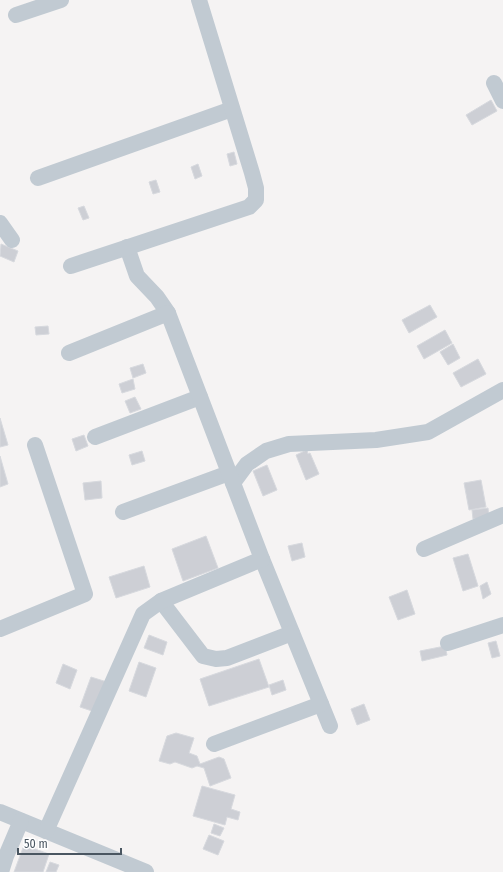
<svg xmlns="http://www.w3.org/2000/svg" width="503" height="872" viewBox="0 0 503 872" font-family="'Fira Sans Condensed',sans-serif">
<rect width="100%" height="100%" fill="#f5f3f3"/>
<g fill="#cdcfd5" stroke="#d7d9de">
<path d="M491,100L497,111L472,125L466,115Z"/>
<path d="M234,152L237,164L230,166L227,154Z"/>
<path d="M198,164L202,176L195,179L191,167Z"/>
<path d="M156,180L160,192L153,194L149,182Z"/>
<path d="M84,206L89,218L83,220L78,208Z"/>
<path d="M1,244L18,251L14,262L0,256Z"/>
<path d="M430,305L437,317L409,333L402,320Z"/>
<path d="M48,326L49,334L36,335L35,327Z"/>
<path d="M445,330L452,343L424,359L417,346Z"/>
<path d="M453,344L460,358L448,365L440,352Z"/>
<path d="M478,359L486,374L461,387L453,373Z"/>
<path d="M143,364L146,373L133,378L130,368Z"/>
<path d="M133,379L135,389L122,393L119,384Z"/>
<path d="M135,397L141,409L130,413L125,401Z"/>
<path d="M0,418L8,445L0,447Z"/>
<path d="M84,435L88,446L76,451L72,439Z"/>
<path d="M307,450L308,454L310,453L319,474L306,480L296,455Z"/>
<path d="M142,451L145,461L132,465L129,455Z"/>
<path d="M0,456L8,484L0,487Z"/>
<path d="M267,465L277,490L263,496L253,471Z"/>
<path d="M481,480L486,507L469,510L464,483Z"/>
<path d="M101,481L102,498L85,500L83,483Z"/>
<path d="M488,508L489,517L473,519L472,510Z"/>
<path d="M206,536L218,568L183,581L172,549Z"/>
<path d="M302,543L305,557L292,561L288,546Z"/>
<path d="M468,554L478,586L463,591L453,558Z"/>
<path d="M144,566L150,587L116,598L109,577Z"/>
<path d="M487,582L491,594L483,599L480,586Z"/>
<path d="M407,590L415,614L398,620L389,597Z"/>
<path d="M149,635L167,642L163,655L144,648Z"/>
<path d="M496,641L500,656L492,658L488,643Z"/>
<path d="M445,646L447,655L422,661L420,651Z"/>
<path d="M259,659L269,687L209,706L200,679Z"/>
<path d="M139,662L156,668L146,697L129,691Z"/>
<path d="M63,664L77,670L70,689L56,683Z"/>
<path d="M91,677L107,682L95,712L80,707Z"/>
<path d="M283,680L286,690L272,695L269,685Z"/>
<path d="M364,704L370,720L357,725L351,709Z"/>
<path d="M176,733L194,738L189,753L197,756L200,764L219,757L224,759L231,778L210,786L204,768L197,766L192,768L175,762L170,764L159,761L167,736Z"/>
<path d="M202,786L235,795L231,809L240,812L238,820L227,817L225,825L193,816Z"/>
<path d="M214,824L224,828L220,836L211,833Z"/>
<path d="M209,835L224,841L218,855L203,849Z"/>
<path d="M24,845L49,854L43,872H14Z"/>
<path d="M50,862L59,865L56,872H46Z"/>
</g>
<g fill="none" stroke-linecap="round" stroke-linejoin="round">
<g stroke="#c1cad2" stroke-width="16">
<path d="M16,15L61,0"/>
<path d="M494,83L503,101"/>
<path d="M38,178L232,109"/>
<path d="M0,223L12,240"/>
<path d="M127,247L137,276L157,297L168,313"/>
<path d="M71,266L249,207L256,200V188L252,173L199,0"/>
<path d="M95,437L200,397"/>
<path d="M233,483L247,464L266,451L289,444L376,440L428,432L503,390"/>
<path d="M123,512L229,473"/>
<path d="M424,549L503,515"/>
<path d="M262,559L330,726"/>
<path d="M161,601L203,656L216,659L227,658L292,633"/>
<path d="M0,629L85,594L35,445"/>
<path d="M448,643L503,625"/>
<path d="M214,744L321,704"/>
<path d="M0,812L146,872"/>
<path d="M46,831L143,614L161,601L262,559L168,313L69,353"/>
<path d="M1,872L6,856L21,821"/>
</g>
</g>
<path d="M18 848v6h103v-6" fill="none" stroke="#4a5661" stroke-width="2"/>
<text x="24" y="848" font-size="12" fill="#4a5661" stroke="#ffffff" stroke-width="3" paint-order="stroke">50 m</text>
</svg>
